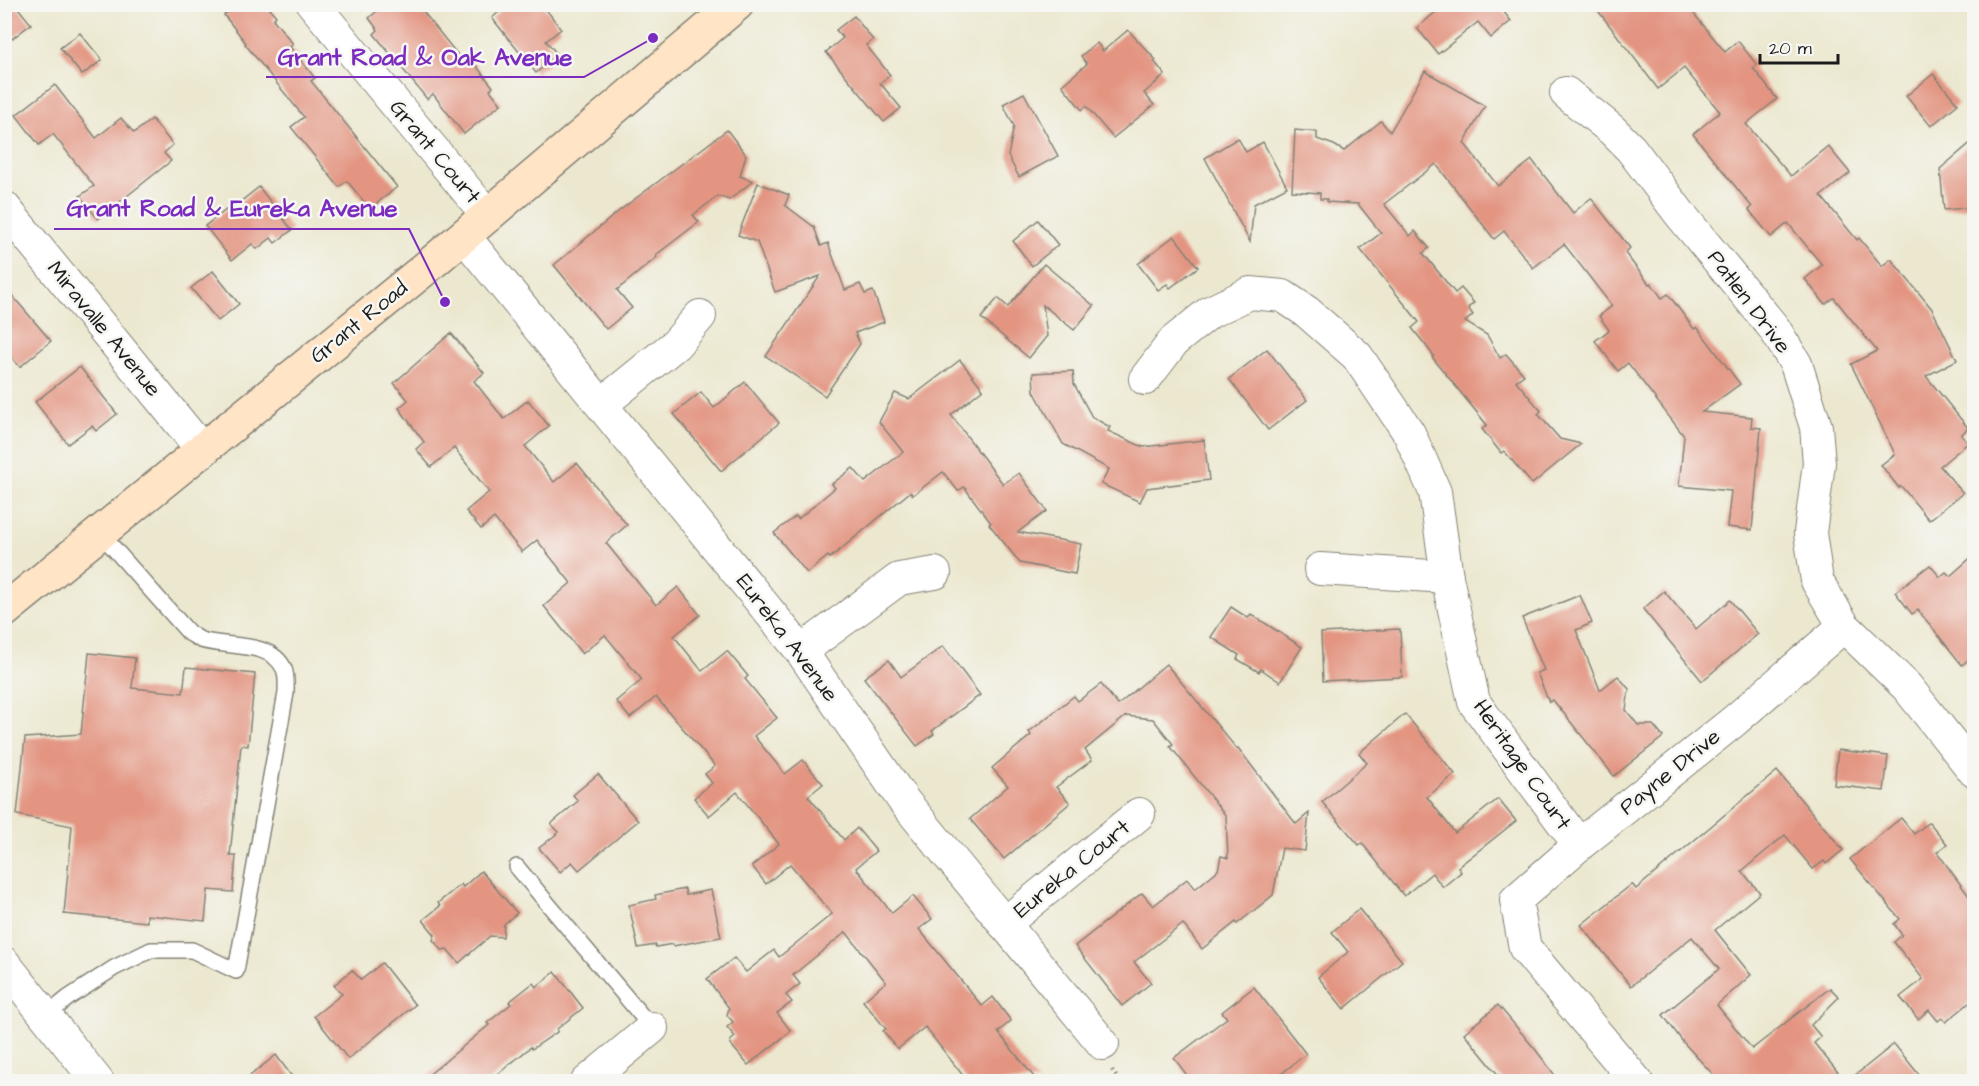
<svg xmlns="http://www.w3.org/2000/svg" width="1979" height="1086" viewBox="0 0 1979 1086" font-family="'Architects Daughter',sans-serif">
<rect width="100%" height="100%" fill="#f6f6f2"/>
<filter id="ink" filterUnits="userSpaceOnUse"><feTurbulence type="fractalNoise" baseFrequency=".0167" numOctaves="2"/><feDisplacementMap in="SourceGraphic" scale="12" xChannelSelector="R" yChannelSelector="G"/><feConvolveMatrix kernelMatrix="1 2 1 2 8 2 1 2 1" color-interpolation-filters="sRGB"/></filter>
<filter id="wash" filterUnits="userSpaceOnUse"><feTurbulence type="fractalNoise" baseFrequency=".008" numOctaves="4" result="noise"/><feDisplacementMap in="SourceGraphic" scale="24" xChannelSelector="R" yChannelSelector="G"/><feGaussianBlur stdDeviation="1.35" result="paint"/><feColorMatrix in="noise" values="0 0 0 0 0 0 0 0 0 0 0 0 0 0 0 0 0 1.4 0 .05"/><feComposite in="paint" operator="in"/></filter>
<g filter="url(#wash)">
<rect width="100%" height="100%" fill="#ece8d0"/>
<g id="blocks">
<g fill="#e39582">
<path d="M4,4H15L31,24L4,45Z"/>
<path d="M237,4H266L276,16L273,19L293,44L290,47L315,78L311,81L397,187L370,209L347,181L339,187L291,127L304,117L245,44L246,43L224,15Z"/>
<path d="M385,4H417L461,59L467,54L493,87L490,90L501,104L464,134L433,94L427,99L374,34L378,30L369,18Z"/>
<path d="M508,4H542L561,29L546,41L558,55L536,73L492,18Z"/>
<path d="M1445,4H1500L1499,6L1511,21L1491,38L1478,22L1438,54L1417,28Z"/>
<path d="M1593,4H1686L1725,52L1738,41L1757,65L1753,68L1777,99L1746,124L1791,176L1828,146L1850,173L1821,196L1857,240L1859,238L1882,266L1891,259L1932,309L1957,360L1926,376L1968,428L1961,435L1968,443L1940,466L1963,493L1929,520L1901,486L1899,488L1881,465L1895,454L1851,364L1877,351L1834,298L1825,304L1805,279L1822,265L1788,223L1771,237L1749,210L1752,207L1693,134L1720,112L1684,68L1658,89Z"/>
<path d="M854,16L873,40L866,45L890,75L880,83L901,108L884,122L826,52L843,38L836,30Z"/>
<path d="M1128,30L1156,60L1154,61L1165,75L1144,93L1154,105L1113,138L1086,106L1082,110L1062,85L1087,64L1081,56L1097,43L1103,51Z"/>
<path d="M80,33L102,60L82,75L60,48Z"/>
<path d="M1425,71L1485,106L1464,143L1498,186L1532,160L1573,213L1591,198L1630,248L1625,253L1649,284L1651,283L1662,298L1668,294L1694,329L1697,327L1740,384L1702,412L1752,417L1751,427L1761,428L1752,530L1727,527L1731,491L1679,486L1684,436L1628,363L1618,371L1595,341L1609,330L1599,316L1612,306L1564,244L1533,268L1504,231L1494,239L1436,164L1384,204L1410,236L1415,231L1429,248L1423,253L1455,293L1461,288L1474,303L1468,308L1473,315L1465,322L1487,335L1500,358L1506,354L1524,375L1516,381L1541,411L1538,414L1560,439L1581,444L1532,484L1504,451L1501,453L1482,429L1487,425L1432,357L1434,356L1412,328L1419,322L1360,249L1381,233L1358,204L1327,202V199H1320V193L1292,191L1295,130L1317,132V139L1334,145L1344,151L1381,121L1390,132Z"/>
<path d="M1933,74L1958,104L1931,126L1906,96Z"/>
<path d="M55,85L96,138L121,118L134,133L152,119L173,145L164,153L171,161L98,219L80,196L94,186L53,134L39,145L16,115Z"/>
<path d="M1024,93L1058,156L1019,177L1008,156L1014,126L1003,104Z"/>
<path d="M727,130L746,155L740,176L753,181L729,200L718,196L693,215L699,222L656,255L657,257L617,290L632,308L606,329L554,265L619,211Z"/>
<path d="M1238,138L1246,152L1263,142L1287,187L1254,204L1250,242L1205,158Z"/>
<path d="M1974,140V207L1944,210L1940,169Z"/>
<path d="M758,183L789,195L785,205L814,227L821,246L828,243L845,290L860,284L865,294L873,291L884,322L855,333L860,344L825,396L766,356L820,276L775,292L757,242L738,235Z"/>
<path d="M259,187L292,230L275,243L271,238L257,249L252,244L232,260L205,226L230,207L231,209Z"/>
<path d="M1038,220L1058,245L1032,266L1013,241Z"/>
<path d="M1174,236L1198,267L1170,288L1167,284L1158,290L1138,264Z"/>
<path d="M1044,264L1094,306L1074,330L1043,305L1047,336L1029,358L981,318L998,298L1008,307Z"/>
<path d="M213,271L239,304L218,321L191,288Z"/>
<path d="M4,286L51,341L20,367L4,349Z"/>
<path d="M451,333L484,373L474,381L504,419L528,400L549,426L525,446L554,482L577,463L627,525L606,543L656,605L678,587L700,615L674,636L702,671L727,651L748,676L745,679L777,718L754,736L785,774L803,760L823,784L808,796L844,840L857,828L876,851L856,868L892,913L913,896L932,919L919,929L982,1006L993,997L1011,1021L998,1032L1038,1082H968L925,1027L898,1049L883,1031L886,1029L863,1001L886,982L846,932L793,975L800,984L786,995L792,1002L777,1013L791,1031L748,1065L732,1046L730,1041L735,1037L727,1027L733,1022L727,1015L729,1008L707,979L734,958L746,972L774,950L779,957L832,914L790,864L766,884L752,866L779,844L737,792L709,816L694,798L712,783L705,774L715,766L656,697L630,718L616,701L642,680L605,635L582,654L544,606L571,583L537,540L522,552L494,518L481,529L466,511L489,492L454,448L431,467L416,449L424,442L399,408L408,400L394,383Z"/>
<path d="M1267,349L1307,400L1268,430L1229,379Z"/>
<path d="M960,360L983,389L951,415L1003,484L1019,473L1047,511L1018,532L1081,544L1075,574L1020,563L989,524L991,523L964,487L958,491L943,472L913,495L910,492L830,558L828,556L807,573L774,533L796,516L798,519L835,488L832,484L853,468L865,482L903,452L879,422L895,393L909,399Z"/>
<path d="M80,367L117,414L96,431L92,426L68,444L35,402Z"/>
<path d="M1073,371L1074,384L1092,417L1110,427L1108,431L1143,447L1204,440L1209,480L1147,488L1140,502L1101,484L1109,469L1063,444L1034,391L1033,373Z"/>
<path d="M745,382L779,423L721,471L674,414L701,392L714,408Z"/>
<path d="M1974,555V655L1962,665L1918,610L1912,614L1895,592L1930,565L1940,577L1946,572L1950,576Z"/>
<path d="M1664,591L1696,629L1730,600L1758,634L1702,681L1643,609Z"/>
<path d="M1580,595L1592,623L1576,630L1600,690L1618,676L1629,689L1626,710L1638,725H1653L1663,737L1614,776L1553,700L1549,702L1537,673L1544,670L1522,618Z"/>
<path d="M1231,607L1248,618L1251,614L1302,647L1280,682L1261,669L1259,672L1237,659L1239,655L1211,637Z"/>
<path d="M1400,629L1402,677L1323,681L1321,633Z"/>
<path d="M943,646L980,695L932,731L934,734L917,746L864,678L889,660L901,677Z"/>
<path d="M89,653L135,658L132,688L183,693L186,667L255,674L248,746L241,745L230,856H236L233,892L208,890L205,921L147,915V922L64,914L72,826L17,815L25,738L81,734Z"/>
<path d="M1166,664L1237,749L1238,748L1296,824L1309,813L1305,851L1282,848L1273,895L1237,924L1236,922L1202,949L1183,924L1134,962L1151,983L1122,1006L1075,946L1142,893L1153,906L1187,879L1195,889L1218,870L1221,856L1228,858L1226,816L1170,746L1173,744L1153,719L1126,716L1085,750L1092,760L1056,787L1070,803L1004,859L970,819L1008,786L992,768L1031,735L1029,732L1074,696L1078,701L1101,684L1118,705Z"/>
<path d="M1405,714L1455,774L1427,797L1455,833L1498,799L1516,821L1458,867L1461,872L1443,887L1432,873L1404,896L1362,843L1359,845L1322,802L1367,763L1359,753Z"/>
<path d="M1838,750L1888,756L1884,791L1834,785Z"/>
<path d="M1777,771L1843,850L1826,864L1824,861L1813,869L1785,835L1742,871L1760,893L1715,930L1751,975L1717,1005L1752,1049L1830,988L1839,997L1811,1025L1821,1037L1814,1043L1846,1082H1720L1683,1042L1663,1015L1719,969L1692,937L1631,986L1581,925L1632,884L1636,889Z"/>
<path d="M598,774L638,821L579,870L572,862L560,872L539,848L559,832L551,824L578,801L573,795Z"/>
<path d="M1901,818L1914,834L1929,822L1947,844L1937,852L1974,903V999L1946,1022L1942,1018L1938,1021L1929,1010L1918,1019L1900,997L1923,979L1894,942L1902,935L1894,924L1900,919L1850,859Z"/>
<path d="M481,871L517,913L504,924L503,937L490,936L459,963L447,949L442,950L433,940L435,935L423,920L440,906L438,903L461,884L463,887Z"/>
<path d="M685,889L686,895L711,890L721,937L673,946V944L656,947V945L638,948L629,905L656,899L655,895Z"/>
<path d="M1359,909L1402,961L1344,1009L1318,977L1348,952L1332,932Z"/>
<path d="M382,963L415,1005L348,1059L314,1016L342,994L334,985L352,970L361,980Z"/>
<path d="M555,972L583,1008L557,1029V1032L532,1049L531,1047L488,1082H420L489,1025L487,1023L511,1004L509,1002L533,983L536,987Z"/>
<path d="M1254,987L1306,1054L1271,1082H1192L1174,1058L1227,1018L1222,1012Z"/>
<path d="M1498,1005L1535,1049L1560,1082H1504L1464,1033Z"/>
<path d="M1894,1044L1925,1082H1847Z"/>
<path d="M276,1055L296,1082H242Z"/>
</g>
</g>
</g>
<g filter="url(#ink)">
<use href="#blocks" fill-opacity="0" stroke="#848276" stroke-width="1.5"/>
<g fill="none" stroke-linecap="round" stroke-linejoin="round">
<g stroke="#848276" stroke-width="18">
<g id="lane">
<path d="M517,867L652,1028"/>
<path d="M46,1016L68,998L114,968L151,950H192L236,971L286,693C286,685 287,676 284,669C272,640 224,648 201,640C197,638 193,635 189,633L101,534"/>
</g>
</g>
<g stroke="#848276" stroke-width="34">
<g id="street">
<path d="M313,4L488,216"/>
<path d="M1566,93L1612,130L1631,149L1680,214L1774,328L1796,364L1816,427L1819,463L1810,533L1817,581L1844,626"/>
<path d="M4,207L203,451"/>
<path d="M464,236L801,651L903,800L1103,1044"/>
<path d="M1145,379L1174,341L1210,312L1250,293L1283,296L1307,312L1357,356L1409,433L1435,492L1447,577L1474,702L1579,845"/>
<path d="M602,404L676,344L700,316"/>
<path d="M1320,569L1447,577"/>
<path d="M801,651L899,579L935,573"/>
<path d="M1004,924L1139,814"/>
<path d="M4,963L98,1082"/>
<path d="M587,1082L652,1028"/>
<path d="M1637,1082L1525,948L1516,900L1579,845L1734,721L1844,626L1907,687L1974,771"/>
</g>
</g>
<g stroke="#848276" stroke-width="36">
<path id="secondary" d="M4,611L421,272L737,4"/>
</g>
<path stroke="#848276" stroke-width="4" stroke-dasharray="1.5 4.5" stroke-linecap="butt" d="M1112,1070L1120,1082"/>
<use href="#lane" stroke="#fff" stroke-width="15"/>
<use href="#street" stroke="#fff" stroke-width="32"/>
<use href="#secondary" stroke="#ffe4c6" stroke-width="33"/>
</g>
</g>
<g text-anchor="middle" dominant-baseline="central" stroke-width="5" stroke-linejoin="round" paint-order="stroke">
<g font-size="22" fill="#1c1c1c" stroke="#f6f6f2">
<text transform="translate(435 152) rotate(50)">Grant Court</text>
<text transform="translate(1749 302) rotate(53)">Patlen Drive</text>
<text transform="translate(359 322) rotate(-39)">Grant Road</text>
<text transform="translate(104 329) rotate(51)">Miravalle Avenue</text>
<text transform="translate(787 638) rotate(53)">Eureka Avenue</text>
<text transform="translate(1522 765) rotate(55)">Heritage Court</text>
<text transform="translate(1670 772) rotate(-39)">Payne Drive</text>
<text transform="translate(1072 869) rotate(-39)">Eureka Court</text>
</g>
</g>
<path fill="none" stroke="#7b2cbf" stroke-width="2" d="M653 38L584 77H266M445 302L409 229H54"/>
<g fill="#7b2cbf" stroke="#f6f6f2" stroke-width="2">
<circle cx="653" cy="38" r="6"/>
<circle cx="445" cy="302" r="6"/>
</g>
<g font-size="24" text-anchor="middle" font-weight="bold" fill="#7b2cbf" stroke="#f6f6f2" stroke-width="5" stroke-linejoin="round" paint-order="stroke">
<text x="425" y="65">Grant Road &amp; Oak Avenue</text>
<text x="232" y="216">Grant Road &amp; Eureka Avenue</text>
</g>
<rect width="1979" height="1086" fill="none" stroke="#f6f6f2" stroke-width="24"/>
<path d="M1760 54v9h78v-9" fill="none" stroke="#1c1c1c" stroke-width="3"/>
<text x="1769" y="54" font-size="18" fill="#1c1c1c" stroke="#f6f6f2" stroke-width="4.5" paint-order="stroke">20 m</text>
</svg>
